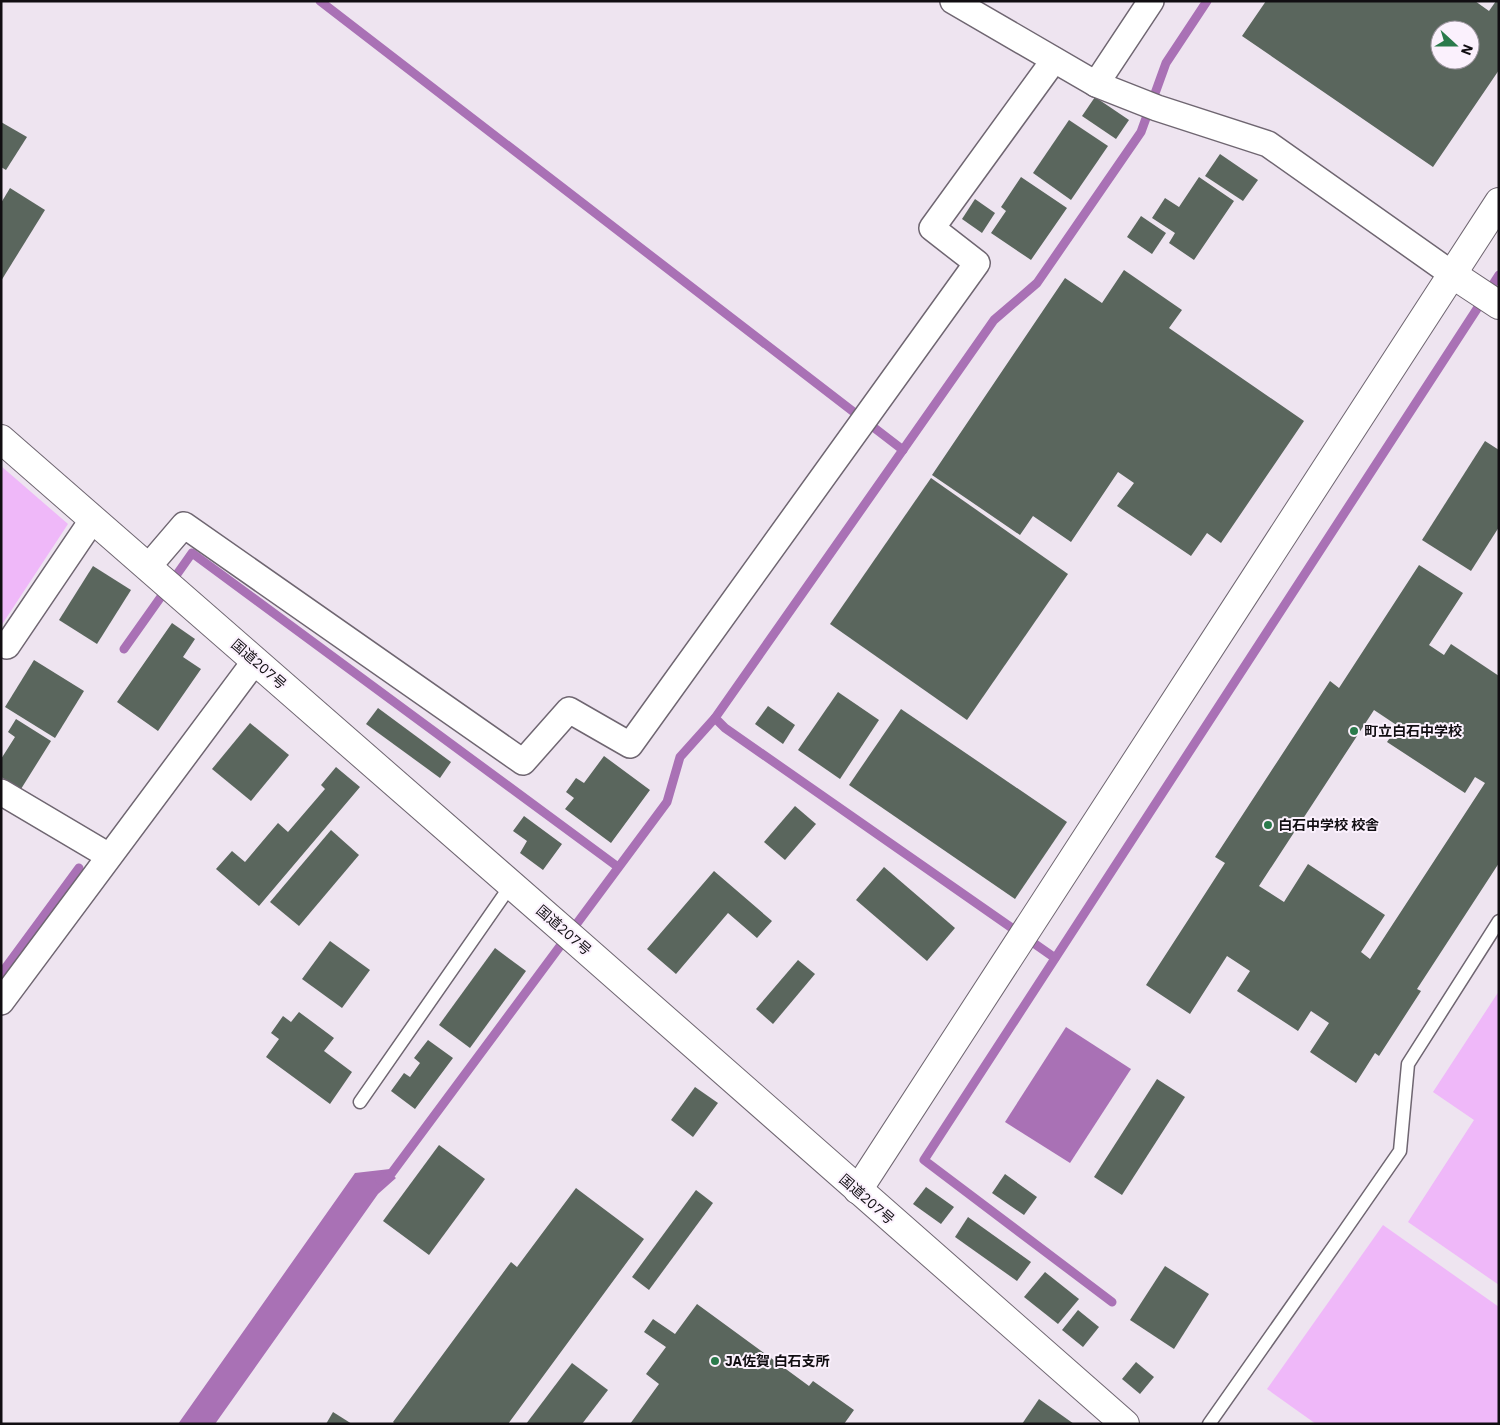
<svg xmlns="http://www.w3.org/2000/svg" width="1500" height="1425" viewBox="0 0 1500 1425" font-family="'IBM Plex Sans','Noto Sans JP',sans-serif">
<rect width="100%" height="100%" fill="#eee4f0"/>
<g fill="#efb8f9">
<path d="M1,466L68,524L1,626Z"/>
<path d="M1499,991V1285L1408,1222L1474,1120L1433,1092Z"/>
<path d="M1383,1225L1499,1307V1424H1316L1267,1389Z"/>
</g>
<g fill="#a971b5">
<path d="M1066,1027L1131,1069L1070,1163L1005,1122Z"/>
<path d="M390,1169L391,1174L396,1178L378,1194L215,1424H178L355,1173Z"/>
</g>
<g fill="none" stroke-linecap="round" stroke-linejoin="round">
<g stroke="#a971b5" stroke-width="9">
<path d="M320,1L903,450"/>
<path d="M124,649L192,553L618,867"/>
<path d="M1055,958L725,728L715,718L994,320L1037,283L1141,132L1166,63L1207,1"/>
<path d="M1,974L79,868"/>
<path d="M380,1180L391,1174L667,802L680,757L715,718"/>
<path d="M1112,1302L924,1160L1499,275"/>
</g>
</g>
<g fill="#5a665d" fill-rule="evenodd">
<path d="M1266,1H1475L1489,11L1496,1H1499V70L1433,167L1242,36ZM1440,30H1470V60H1440Z"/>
<path d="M1095,97L1129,120L1116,139L1082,116Z"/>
<path d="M1069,120L1108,146L1071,200L1033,173Z"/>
<path d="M1,122L27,137L6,170L1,167Z"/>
<path d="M1220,154L1258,180L1243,201L1205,176Z"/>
<path d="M1021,177L1067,208L1031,260L991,233L1006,211L1001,207Z"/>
<path d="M1199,177L1234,201L1194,260L1169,243L1175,233L1152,218L1165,198L1179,207Z"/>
<path d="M10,188L45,210L1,281V203Z"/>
<path d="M975,199L995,213L982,233L962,219Z"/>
<path d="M1141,216L1166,233L1152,254L1127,237Z"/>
<path d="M1124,270L1182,310L1169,328L1304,421L1221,543L1207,533L1191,556L1117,506L1134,483L1118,472L1071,542L1033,516L1020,535L932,475L1065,278L1102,303Z"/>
<path d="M1485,441L1499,450V527L1471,571L1422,540Z"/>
<path d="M931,478L1068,574L967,720L830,624Z"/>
<path d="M1419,565L1463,593L1429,645L1444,655L1451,644L1499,676V863L1417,989L1421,991L1379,1056L1375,1053L1356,1083L1310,1052L1329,1023L1311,1011L1298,1031L1237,991L1250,971L1227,956L1190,1014L1146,985L1225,863L1215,857L1330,681L1339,688ZM1374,710L1398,726L1387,742L1465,793L1475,777L1485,783L1370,959L1361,952L1385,915L1308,864L1284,902L1259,886Z"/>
<path d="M93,566L131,590L97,644L59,620Z"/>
<path d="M172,623L195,639L183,657L201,669L158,731L117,702Z"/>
<path d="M34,660L84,691L55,738L5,707Z"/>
<path d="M838,692L879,720L840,779L798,750Z"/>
<path d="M768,706L795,725L783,744L755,724Z"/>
<path d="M378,708L451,762L440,778L366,724Z"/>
<path d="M901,709L1067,822L1015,899L849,785Z"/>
<path d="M16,719L51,741L21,789L1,777V759L15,737L8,732Z"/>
<path d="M250,723L289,755L251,801L212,769Z"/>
<path d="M604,756L650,790L611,843L565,809L574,798L566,792L576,778L584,783Z"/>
<path d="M336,767L360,787L259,906L216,869L232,851L245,862L278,823L288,832L325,789L321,785Z"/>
<path d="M795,806L816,824L785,860L764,842Z"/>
<path d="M524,816L562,844L543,870L520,853L527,841L513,831Z"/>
<path d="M331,830L359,855L299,926L270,902Z"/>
<path d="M884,867L955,928L927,961L856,900Z"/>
<path d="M714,871L772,921L757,938L728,913L676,974L647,949Z"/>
<path d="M330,941L370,970L342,1008L302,979Z"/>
<path d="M495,948L526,971L470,1048L439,1025Z"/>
<path d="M798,960L815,974L773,1024L756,1009Z"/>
<path d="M299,1012L334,1038L324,1051L352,1072L330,1104L266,1057L279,1039L271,1033L283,1016L291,1022Z"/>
<path d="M428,1040L453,1058L415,1109L391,1091L404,1073L410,1077L420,1063L414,1058Z"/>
<path d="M1157,1079L1185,1097L1122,1195L1094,1177Z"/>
<path d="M695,1087L718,1103L693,1137L671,1120Z"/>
<path d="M439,1145L485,1179L429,1255L383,1221Z"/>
<path d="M1005,1174L1037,1197L1024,1215L992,1193Z"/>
<path d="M926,1187L954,1207L941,1224L913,1204Z"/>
<path d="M576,1188L644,1239L508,1424H395L393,1422L511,1262L517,1267Z"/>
<path d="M696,1190L713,1203L649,1290L632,1277Z"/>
<path d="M968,1217L1031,1262L1017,1281L955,1237Z"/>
<path d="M1165,1266L1209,1294L1174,1349L1130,1320Z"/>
<path d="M1045,1272L1079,1299L1058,1324L1024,1297Z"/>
<path d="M697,1304L809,1386L813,1381L854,1410L844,1424H630L659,1384L646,1374L666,1347L644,1332L653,1319L675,1334Z"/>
<path d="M1078,1310L1099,1327L1083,1347L1062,1330Z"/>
<path d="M1136,1362L1154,1377L1140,1394L1122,1379Z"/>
<path d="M572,1363L608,1390L582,1424H526Z"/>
<path d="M1039,1399L1074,1424H1022Z"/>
<path d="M333,1412L352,1424H326Z"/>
</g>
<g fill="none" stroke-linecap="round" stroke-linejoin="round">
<g stroke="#6f6671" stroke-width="15">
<g id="service">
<path d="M360,1102L511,885"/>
<path d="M1209,1424L1341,1236L1400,1151L1408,1064L1499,921"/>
</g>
</g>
<g stroke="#6f6671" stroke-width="28">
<g id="minor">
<path d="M953,1L1096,84L1157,108L1268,144L1452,274"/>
<path d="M1096,84L1151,1"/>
<path d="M148,567L184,525L523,762L569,710L630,745L977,263L932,228L1054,60"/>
<path d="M1,643L7,646L93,519"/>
<path d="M1,792L109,856"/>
<path d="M1,1002L255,661"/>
</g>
</g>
<g stroke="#6f6671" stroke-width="30">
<g id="tertiary">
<path d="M1452,274L1499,305"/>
<path d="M858,1190L1499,202"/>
</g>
</g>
<g stroke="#6f6671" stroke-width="30">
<path id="trunk" d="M1,439L577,942L1125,1424"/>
</g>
<use href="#service" stroke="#fff" stroke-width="12"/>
<use href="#minor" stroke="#fff" stroke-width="25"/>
<use href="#tertiary" stroke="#fff" stroke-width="28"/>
<use href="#trunk" stroke="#fff" stroke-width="28"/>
</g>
<g fill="#2a7a4b" stroke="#fbf1fd" stroke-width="2">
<circle cx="1354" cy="731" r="5"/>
<circle cx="1268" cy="825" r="5"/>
<circle cx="715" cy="1361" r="5"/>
</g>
<g text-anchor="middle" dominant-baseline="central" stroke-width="4" stroke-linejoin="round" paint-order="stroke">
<g font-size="14" fill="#110e12" stroke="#fbf1fd">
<text transform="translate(259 664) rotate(41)">国道207号</text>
<text transform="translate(564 930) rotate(41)">国道207号</text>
<text transform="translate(867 1199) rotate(41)">国道207号</text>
</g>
<g font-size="14" font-weight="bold" fill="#110e12" stroke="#fbf1fd" text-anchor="start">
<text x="1364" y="731">町立白石中学校</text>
<text x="1278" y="825">白石中学校 校舎</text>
<text x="725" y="1361">JA佐賀 白石支所</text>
</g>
</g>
<rect width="1500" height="1425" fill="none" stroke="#110e12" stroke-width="5"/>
<g transform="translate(1455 45) rotate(111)"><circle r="24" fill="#fbf1fd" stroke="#9d969f"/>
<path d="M0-4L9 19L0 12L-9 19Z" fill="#2a7a4b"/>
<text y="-8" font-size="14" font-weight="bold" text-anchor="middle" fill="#110e12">N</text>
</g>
</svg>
